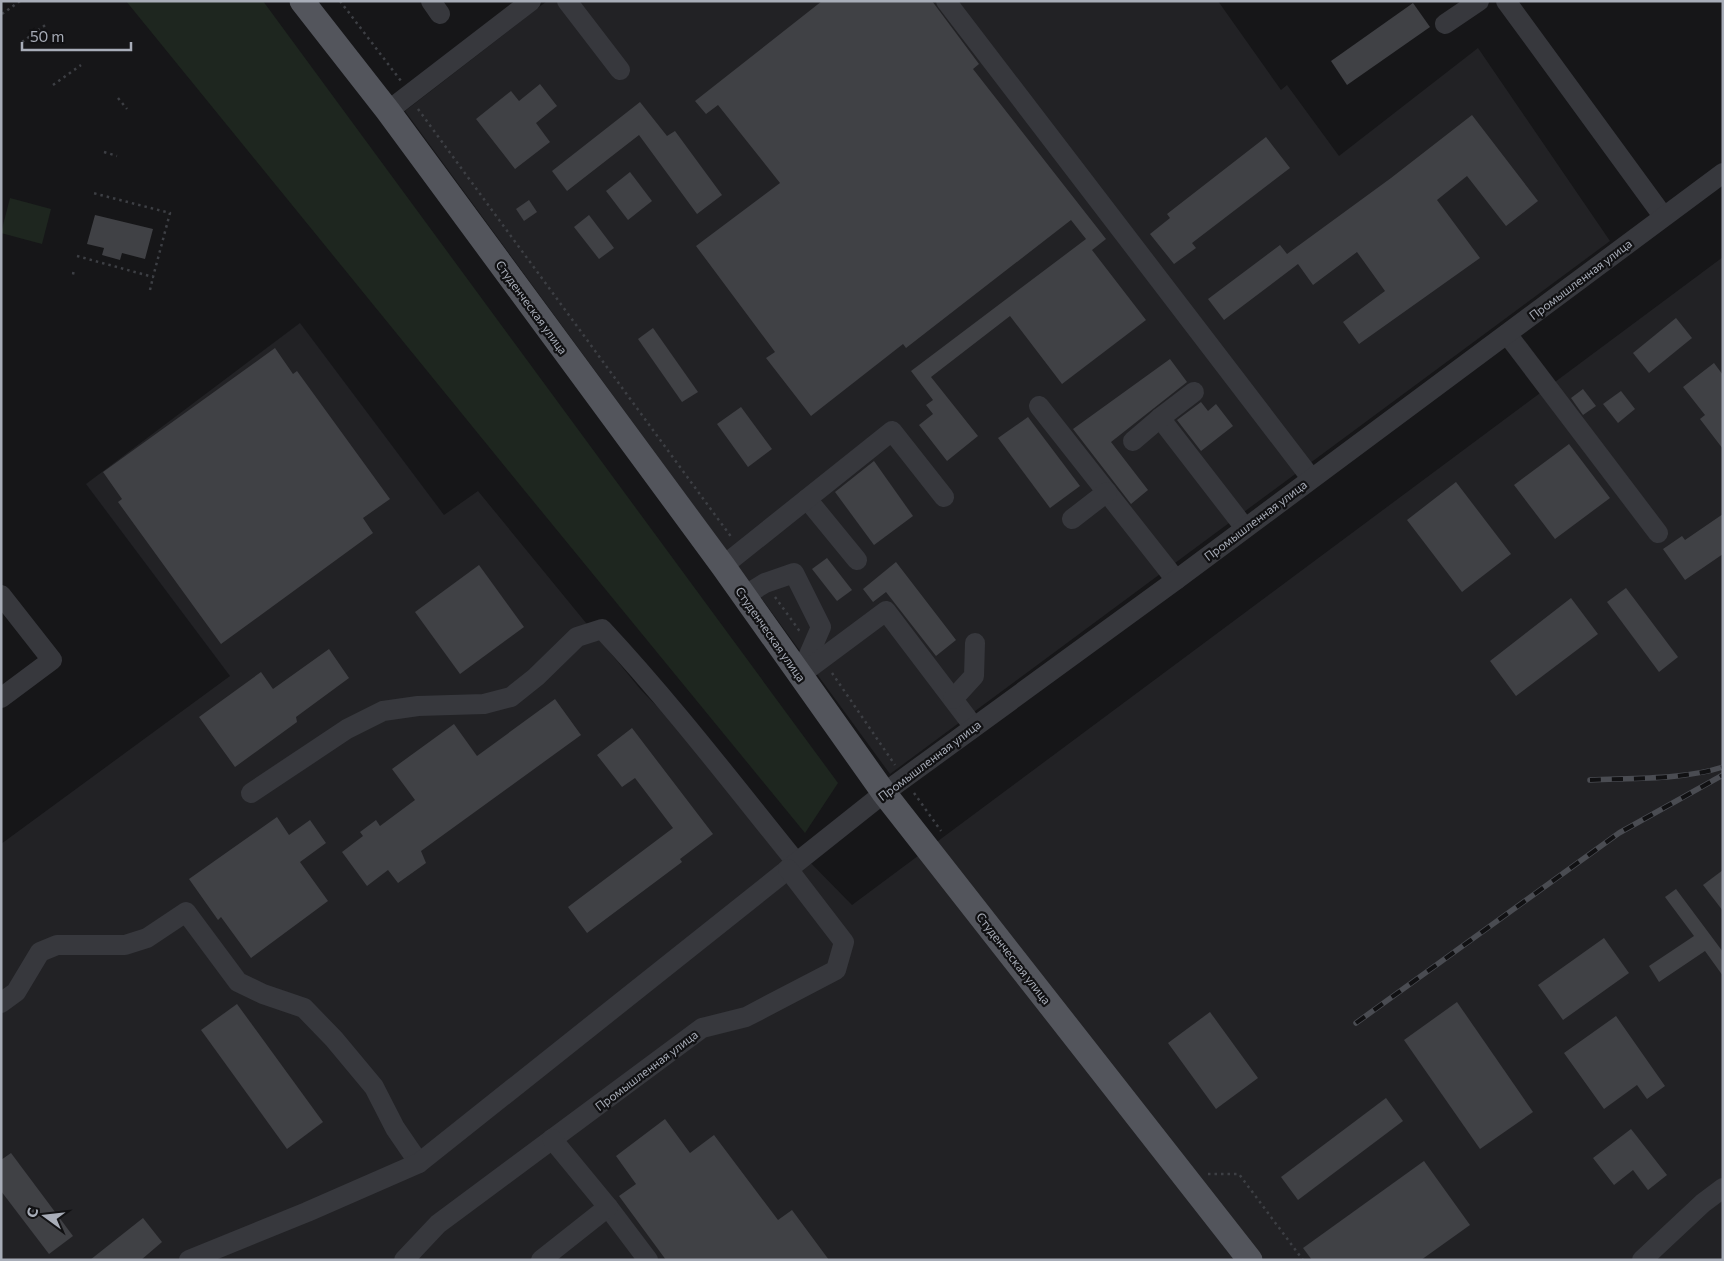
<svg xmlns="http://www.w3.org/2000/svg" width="1724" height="1261" viewBox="0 0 1724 1261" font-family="Commissioner,sans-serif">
<rect width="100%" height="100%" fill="#161618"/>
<g fill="#222225">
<path d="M547,1H1218L1281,90L1287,85L1339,156L1478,48L1610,241L890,774L405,111Z"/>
<path d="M1723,257V1260H1V844L230,676L86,484L300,323L444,515L478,491L641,690L852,905Z"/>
</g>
<g fill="#1e261f">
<path d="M126,1H263L838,783L805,833L520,485Z"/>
<path d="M10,198L51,209L42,244L1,233Z"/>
</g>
<g fill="#404145">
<path d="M822,1H932L979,64L973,69L1106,239L1092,250L1146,320L1062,384L1010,316L931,377L978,436L947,461L919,425L933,414L926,405L933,400L911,371L1086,239L1071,220L906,348L903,344L811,416L766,358L775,352L696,246L780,183L718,105L706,114L695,101Z"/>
<path d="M1413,3L1430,27L1347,85L1331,61Z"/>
<path d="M540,84L557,106L536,123L550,142L515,169L476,119L511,91L519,101Z"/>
<path d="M640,102L667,136L675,131L722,195L697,214L639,135L567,191L552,171Z"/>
<path d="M1472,115L1538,201L1506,226L1467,176L1437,200L1480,258L1359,344L1343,322L1385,291L1357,252L1313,285L1298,264L1224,320L1208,299L1280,245L1287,254L1391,178Z"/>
<path d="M1266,137L1290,168L1192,243L1196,248L1174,264L1150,234L1170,218L1167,214Z"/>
<path d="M630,172L652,201L628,220L606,191Z"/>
<path d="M529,200L537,212L524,221L516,209Z"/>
<path d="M95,215L153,229L145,259L122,253L120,260L102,255L104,248L87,244Z"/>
<path d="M589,215L614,248L599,259L574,227Z"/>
<path d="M1676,318L1692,338L1649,373L1633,353Z"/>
<path d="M653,328L698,392L682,402L638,339Z"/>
<path d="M275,348L293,374L297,371L390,499L363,518L373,533L221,644L118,502L122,499L103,472Z"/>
<path d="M1170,359L1187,382L1111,442L1148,490L1131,504L1073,429Z"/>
<path d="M1714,363L1723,375V449L1700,419L1705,415L1683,387Z"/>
<path d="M1583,389L1596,406L1583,415L1571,398Z"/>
<path d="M1621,391L1635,409L1618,423L1603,404Z"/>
<path d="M1201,402L1208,411L1216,404L1233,426L1201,451L1177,420Z"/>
<path d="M741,407L772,449L748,467L717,424Z"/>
<path d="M1028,417L1080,486L1050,508L998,438Z"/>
<path d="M1569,444L1610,498L1555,539L1514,485Z"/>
<path d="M874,461L913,516L874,545L835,492Z"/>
<path d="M1456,482L1511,554L1462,592L1407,520Z"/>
<path d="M1723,514V554L1685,580L1663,549L1682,536L1685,540Z"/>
<path d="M827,558L852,590L837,601L812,569Z"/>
<path d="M896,562L956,640L936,656L886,592L873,602L863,589Z"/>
<path d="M479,565L524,627L460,674L415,612Z"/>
<path d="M1626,588L1678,657L1659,672L1607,602Z"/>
<path d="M1571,598L1598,634L1516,696L1490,661Z"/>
<path d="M329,649L349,678L296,717L297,722L235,767L199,717L261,672L273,689Z"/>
<path d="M555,699L581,735L421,851L426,863L398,883L388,870L367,886L342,852L363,836L360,832L376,820L380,826L415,800L392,769L454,724L477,756Z"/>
<path d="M632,728L713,834L680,859L682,862L587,933L568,907L673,828L635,778L622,787L597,755Z"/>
<path d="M277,817L289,835L310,820L326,843L300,862L328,901L251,958L221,917L218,920L189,879Z"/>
<path d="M1723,870V911L1703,885Z"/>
<path d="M1676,889L1723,952V976L1705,951L1659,982L1649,966L1694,936L1665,897Z"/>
<path d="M1604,938L1629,973L1563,1020L1538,985Z"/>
<path d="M1457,1002L1533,1112L1480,1149L1404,1040Z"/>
<path d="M237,1004L323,1122L287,1149L201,1030Z"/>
<path d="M1210,1012L1258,1078L1216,1109L1168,1043Z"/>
<path d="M1616,1016L1665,1086L1647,1099L1637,1085L1604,1109L1564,1053Z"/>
<path d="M1386,1098L1403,1121L1298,1200L1281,1177Z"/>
<path d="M665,1119L690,1153L714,1135L778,1220L792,1210L829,1260H666L619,1196L636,1184L616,1156Z"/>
<path d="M1631,1129L1667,1175L1648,1190L1633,1170L1614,1185L1593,1158Z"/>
<path d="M11,1153L73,1236L49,1254L1,1191V1160Z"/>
<path d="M1424,1161L1470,1225L1421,1260H1312L1303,1248Z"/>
<path d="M143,1218L162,1242L141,1260H90Z"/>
</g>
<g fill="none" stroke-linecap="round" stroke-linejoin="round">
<g stroke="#3d3f44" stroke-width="2.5" stroke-dasharray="2.5 4" stroke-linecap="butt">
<path d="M340,1L401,81"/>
<path d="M2,14L20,1"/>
<path d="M22,42L48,23"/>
<path d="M53,85L81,65"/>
<path d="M118,98L127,109"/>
<path d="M418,109L732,538"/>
<path d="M104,152L117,156"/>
<path d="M77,256L153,277L170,213L93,193"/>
<path d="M72,273L78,274"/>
<path d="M150,290L153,277"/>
<path d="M775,597L801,633"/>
<path d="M832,673L895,765"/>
<path d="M914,793L941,831"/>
<path d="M1208,1174H1239L1303,1260"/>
</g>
<g stroke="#37383d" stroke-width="20">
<path d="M431,1L440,14"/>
<path d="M567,1L620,70"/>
<path d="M946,1L1311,478"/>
<path d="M1506,1L1663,216"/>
<path d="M1445,24L1479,1"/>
<path d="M388,111L531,1"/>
<path d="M1507,334L1658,533"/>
<path d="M1039,406L1176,580"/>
<path d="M1160,418L1245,528"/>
<path d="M1133,441L1160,418L1194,392"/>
<path d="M807,499L857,560"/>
<path d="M1072,519L1107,492"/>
<path d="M723,566L892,431L944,497"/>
<path d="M1,595L52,660L1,698"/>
<path d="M744,596L765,583L794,573L821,627L801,673"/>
<path d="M800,675L886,611L974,727"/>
<path d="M953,699L974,676L975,643"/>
<path d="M251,793L347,729L383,711L418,706L484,704L511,697L536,677L577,637L602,629C671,703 733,784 796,862"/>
<path d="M1,1003L16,992L40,952L57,945H125L147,938L186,912L238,982L263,994L304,1008L334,1039L374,1087L395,1128L419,1163"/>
<path d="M608,1207L648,1260"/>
<path d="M189,1260L307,1212L419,1163L884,793L1176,580L1723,173"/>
<path d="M404,1260L438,1224L702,1028L746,1017L836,970L844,942L788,869"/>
<path d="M541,1260L608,1207L552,1139"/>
<path d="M1642,1260L1703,1203L1723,1188"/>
</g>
<path stroke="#53555c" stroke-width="25" d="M302,1L388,111L723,566L884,793L1250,1260"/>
<g stroke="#4a4c52" stroke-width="5.5">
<g id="rail">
<path d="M1590,780C1633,778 1682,780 1723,767"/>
<path d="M1356,1023L1619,833L1723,775"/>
</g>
</g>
<use href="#rail" stroke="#111113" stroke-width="4" stroke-dasharray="11" stroke-linecap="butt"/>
</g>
<g text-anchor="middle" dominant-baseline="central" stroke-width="4.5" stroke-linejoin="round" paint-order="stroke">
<g font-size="12" fill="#a8adb8" stroke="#111113">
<text transform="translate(1580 279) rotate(-37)">Промышленная улица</text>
<text transform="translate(532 307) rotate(54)">Студенческая улица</text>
<text transform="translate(1255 520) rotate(-37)">Промышленная улица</text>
<text transform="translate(771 634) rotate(55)">Студенческая улица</text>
<text transform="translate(929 760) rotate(-37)">Промышленная улица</text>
<text transform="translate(1014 958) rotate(52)">Студенческая улица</text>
<text transform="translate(646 1070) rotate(-37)">Промышленная улица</text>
</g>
</g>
<rect width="1724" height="1261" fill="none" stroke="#a8adb8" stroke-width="5"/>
<g transform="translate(45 1216) rotate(285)" stroke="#111113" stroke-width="4" paint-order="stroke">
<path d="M0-4L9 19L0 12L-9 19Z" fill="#a8adb8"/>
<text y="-8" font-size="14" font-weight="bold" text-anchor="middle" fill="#a8adb8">С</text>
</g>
<path d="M22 42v8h109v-8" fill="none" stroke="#a8adb8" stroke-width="2.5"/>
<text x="30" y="42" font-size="15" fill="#a8adb8" stroke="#111113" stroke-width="4" paint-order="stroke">50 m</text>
</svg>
